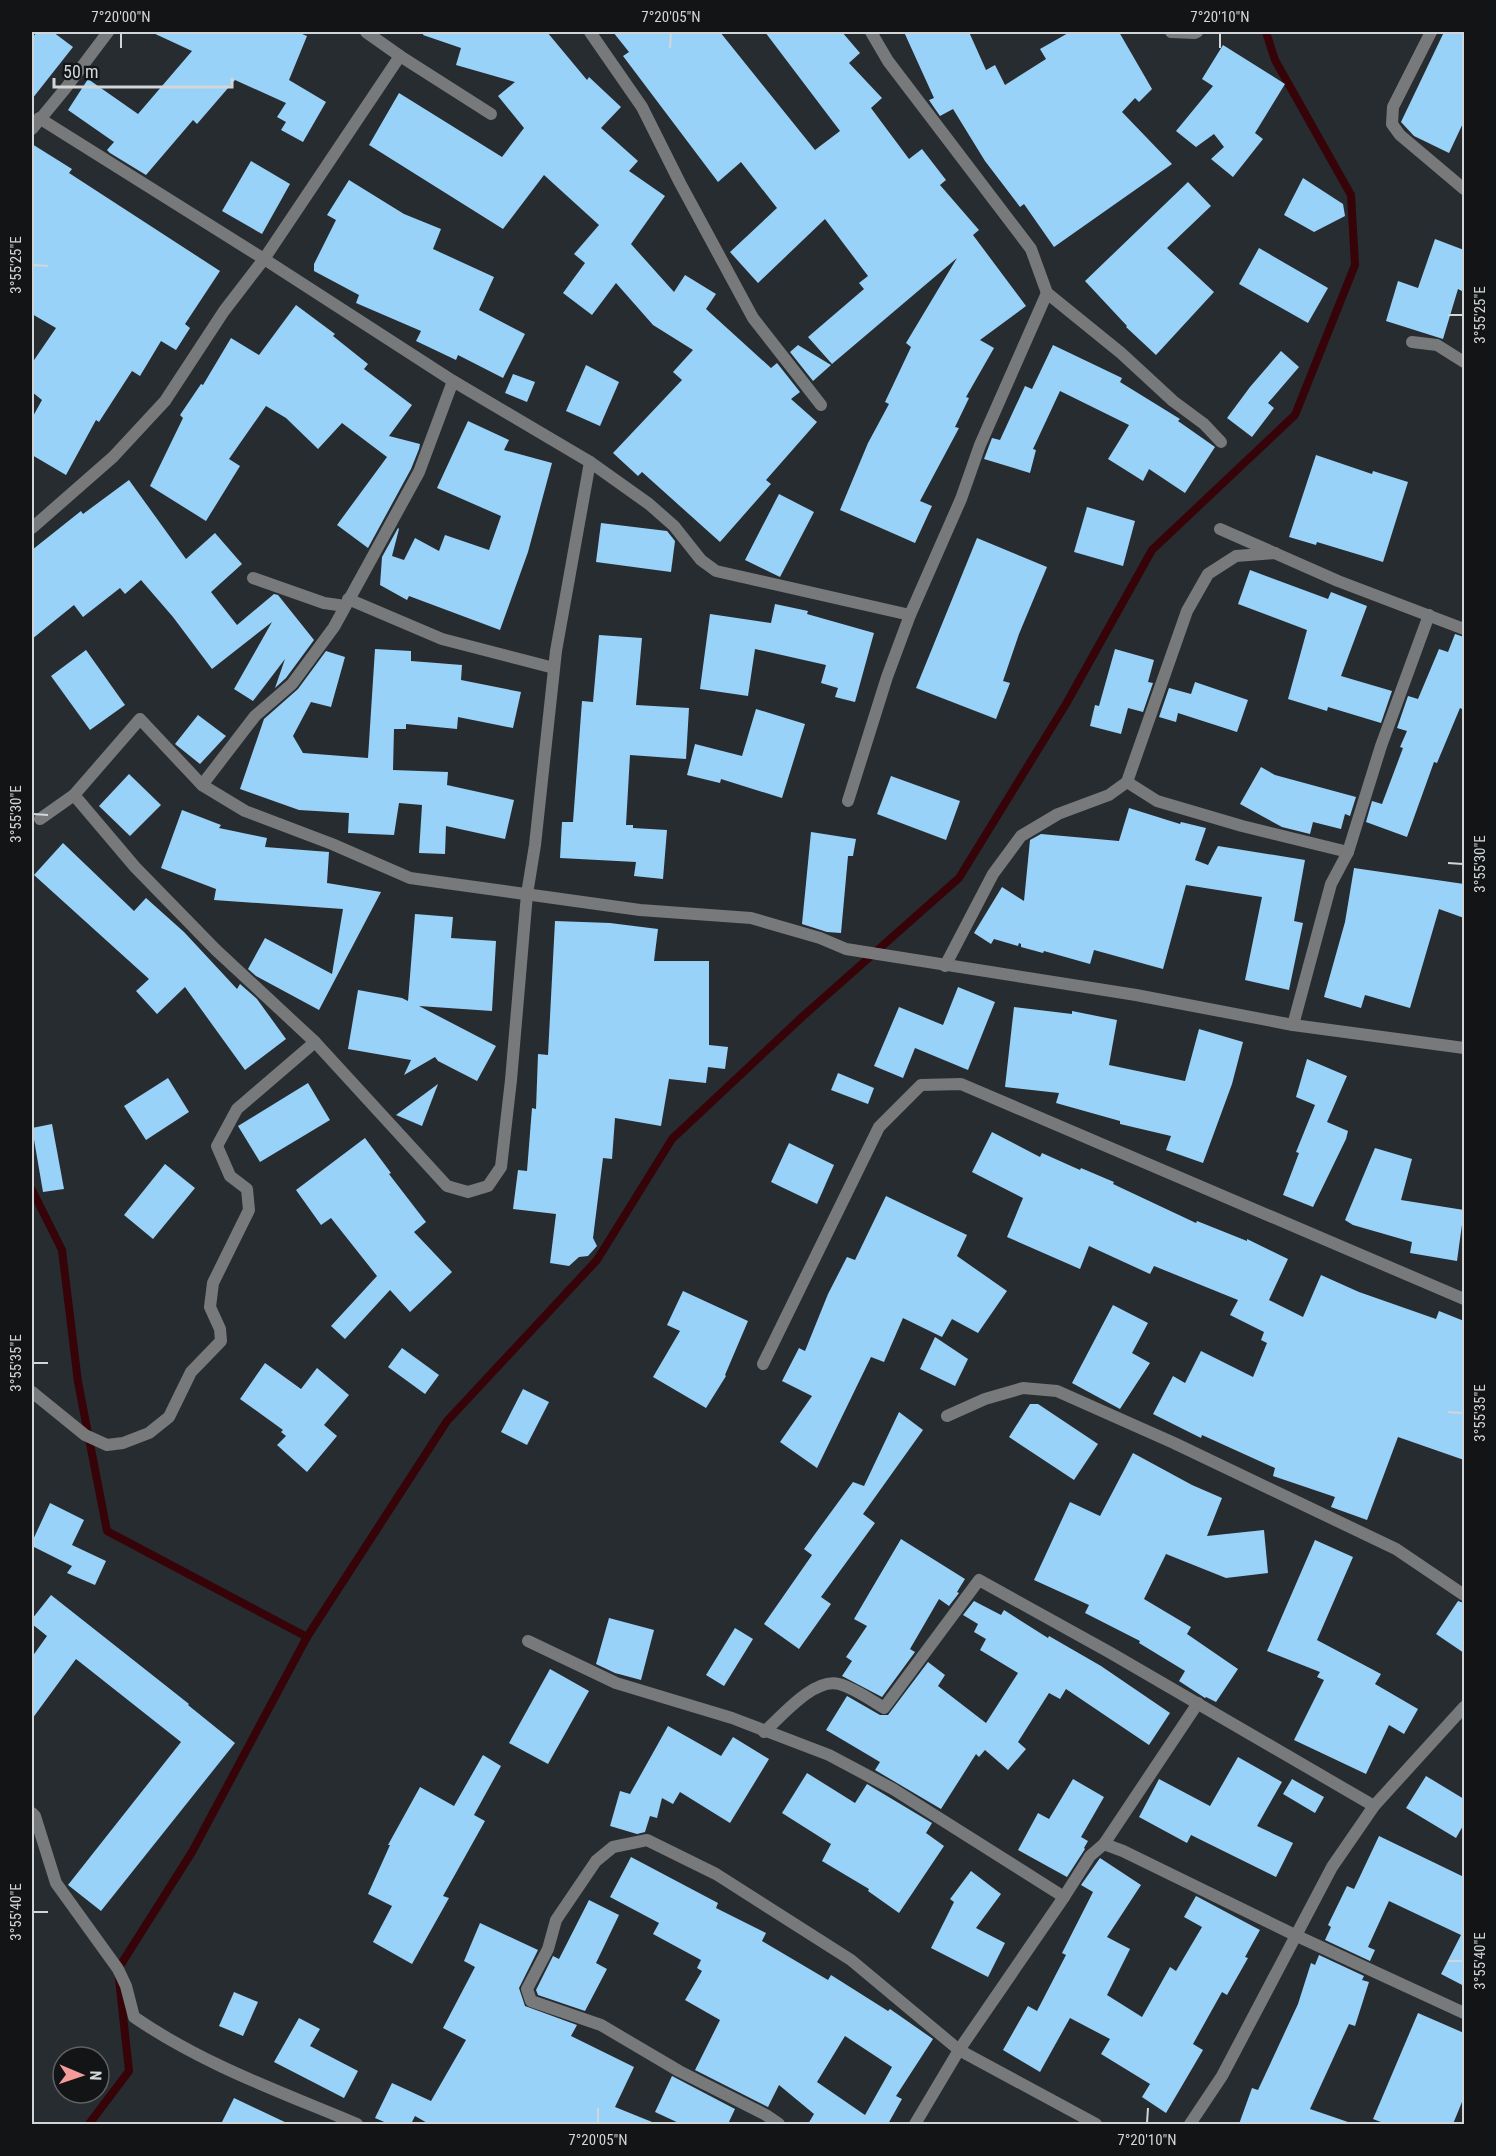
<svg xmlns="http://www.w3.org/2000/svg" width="1496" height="2156" viewBox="0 0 1496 2156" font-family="'Roboto Condensed',sans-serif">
<rect width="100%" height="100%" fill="#272c30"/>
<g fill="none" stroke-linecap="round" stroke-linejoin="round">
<g stroke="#360308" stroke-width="8">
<path d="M32,1190L62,1250L78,1382L107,1531L307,1637"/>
<path d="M89,2124L129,2071L118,1969L192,1852L307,1637L447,1421L597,1260L672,1139L802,1017L959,878L1066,704L1152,550L1295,415L1355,265L1351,195L1275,60L1266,32"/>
</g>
</g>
<g fill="#99d2f9" fill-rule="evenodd">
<path d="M37,32H53L73,47L32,99V38Z"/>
<path d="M151,32H297L307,36L289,80L326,102L303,142L281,130L286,122L277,117L286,103L235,80L197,124L193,120L146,175L110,153L107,150L114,142L68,110L88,79L138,114L192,51Z"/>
<path d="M424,32H547L587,80L589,77L621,107L601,128L638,161L629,171L665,196L631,244L674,292L685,275L716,294L706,309L771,368L777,363L800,392L791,399L817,422L766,480L771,484L720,542L642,472L638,476L613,453L682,380L673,372L693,350L653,325L616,283L592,315L563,293L585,263L574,254L599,225L544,175L503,229L369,145L399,93L502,157L524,128L498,96L515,82L456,65L461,48L423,35Z"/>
<path d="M613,32H720L815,150L840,131L765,32H842L860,53L849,63L882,98L871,108L909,159L922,149L946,180L940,185L979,230L973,235L1026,306L980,340L994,348L966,397L969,398L955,427L959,428L920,501L932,506L915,543L840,510L868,443L889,404L885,402L911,347L906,343L957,258L832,364L808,337L864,289L859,283L868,276L825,219L758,283L730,252L777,208L741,162L718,182L623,56L629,52Z"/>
<path d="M904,32H969L986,70L995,65L1005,85L1046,59L1040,49L1070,32H1119L1152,89L1139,102L1135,98L1122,112L1172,164L1054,247L1024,204L1020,207L985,161L953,109L940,116L933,106L929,100L934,98Z"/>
<path d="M1444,32H1464V121L1449,153L1414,136L1401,122Z"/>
<path d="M1223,45L1285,84L1255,133L1263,139L1233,177L1211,159L1224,147L1214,134L1196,147L1176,131L1213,86L1202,79Z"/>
<path d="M32,144L72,169L69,173L220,271L185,324L190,328L176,350L161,341L140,376L132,371L99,422L96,420L66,475L32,455V418L42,400L32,392V363L56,328L32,314Z"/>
<path d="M251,161L290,184L262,234L222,211Z"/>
<path d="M1303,178L1343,204L1345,216L1314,232L1284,215Z"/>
<path d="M349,180L404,214L441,229L433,249L494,277L479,310L525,334L503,378L458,355L456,360L416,341L421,331L356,303L359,295L314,271V264L336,220L327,215Z"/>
<path d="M1188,182L1211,206L1167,248L1214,292L1156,355L1126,327L1127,326L1085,281Z"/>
<path d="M1435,239L1464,250V292L1458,289L1443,339L1386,321L1398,281L1418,288Z"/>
<path d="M1259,248L1328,288L1308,323L1239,284Z"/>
<path d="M296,305L335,334L333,336L368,364L364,369L412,405L389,436L420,444L419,449L411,469L368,548L337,525L387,457L342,423L318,449L286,418L266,406L229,459L240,466L206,521L150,486L183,418L180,415L201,384L203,385L231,338L259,355Z"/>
<path d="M798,345L831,365L813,381L790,352Z"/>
<path d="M1053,345L1122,378L1120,382L1180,419L1178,421L1215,447L1185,493L1149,469L1143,481L1108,459L1129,425L1060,391L1033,449L1036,450L1030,473L984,459L992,438L1000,440L1025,386L1032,389Z"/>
<path d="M1281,351L1299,367L1268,403L1274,408L1252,437L1227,418L1250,387Z"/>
<path d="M586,365L619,382L600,426L566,411Z"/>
<path d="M513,374L535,382L527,402L505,393Z"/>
<path d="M468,421L509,440L504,450L552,463L528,552L500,630L409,596L407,600L380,585L382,557L398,528L399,529L392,556L404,560L415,538L439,551L445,535L489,550L501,516L437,488Z"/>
<path d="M1316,455L1372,474L1373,471L1408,482L1383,562L1317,542L1316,545L1289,537Z"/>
<path d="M129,480L186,559L215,533L242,564L211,592L237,625L274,594L278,595L314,640L286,678L275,688L285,659L253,701L234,689L272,622L212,669L173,617L141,580L125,594L120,588L83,617L74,605L32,639V550L81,511L83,514Z"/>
<path d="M779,494L814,512L780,577L745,560Z"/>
<path d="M1087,507L1135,521L1123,566L1074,552Z"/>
<path d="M601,523L667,531L675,541L671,572L596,562Z"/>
<path d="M977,538L1047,567L1019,634L1003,681L1010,683L996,719L916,688Z"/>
<path d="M1250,570L1328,599L1331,592L1367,606L1341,676L1392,691L1381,723L1328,707L1327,711L1288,699L1307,630L1238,604Z"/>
<path d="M775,604L808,611L807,614L874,633L855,702L835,697L838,688L821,683L826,665L755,649L748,696L700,689L710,614L771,623Z"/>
<path d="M1455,634L1464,637V710L1460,708L1437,763L1434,762L1407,837L1366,822L1372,801L1382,804L1403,748L1400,747L1407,731L1397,728L1408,696L1418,699L1439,649L1448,652Z"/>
<path d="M599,635L642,638L636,705L689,708L686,759L630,755L626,825H633V828L667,830L663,879L634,876L636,862L560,858L562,822H573L582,701L593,702Z"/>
<path d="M375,649L411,651V661L462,665L461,680L521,692L513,728L458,717L457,729L406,724V729H394L393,770L448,772L447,785L514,800L505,839L446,826L445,854L419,853L422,805L399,803L394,835L348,833L349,813L299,810L240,789L264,719L298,689L326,651L345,657L331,707L311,702L293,736L303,753L368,758Z"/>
<path d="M1115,649L1154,660L1148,682L1153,683L1143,712L1128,708L1121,734L1090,726L1095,705L1099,706Z"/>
<path d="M86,650L125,705L90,730L51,676Z"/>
<path d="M1195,682L1248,700L1237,732L1178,713L1176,722L1159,717L1169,688L1191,694Z"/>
<path d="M756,709L805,724L782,798L721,779L720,783L687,775L695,744L742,756Z"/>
<path d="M198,715L226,736L200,764L175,744Z"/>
<path d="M1261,767L1275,775L1356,797L1350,816L1345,814L1341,829L1313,822L1310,834L1282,827L1240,804Z"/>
<path d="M129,774L161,805L130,836L99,806Z"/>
<path d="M891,776L960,801L946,840L877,814Z"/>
<path d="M1129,808L1180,824L1181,822L1206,828L1195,860L1208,865L1218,846L1305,860L1294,921L1303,923L1289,990L1245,980L1262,897L1186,885L1163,969L1094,950L1090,964L1044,951L1043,953L1021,947V944L1019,943L1018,946L994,939L991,944L974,933L1002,887L1024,901L1030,840L1041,834L1119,841Z"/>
<path d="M182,810L221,825L219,828L267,838L265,847L329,852L327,883L381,892L319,1010L256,976L248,969L265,938L332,974L343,909L214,900L216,889L161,868Z"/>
<path d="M811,832L856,839L853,856H848L841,933L827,932L802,924Z"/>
<path d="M63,843L134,911L146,898L184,932L237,989L240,984L257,999L286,1039L245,1070L185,987L157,1014L136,991L149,979L34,875Z"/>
<path d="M1354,868L1464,884V918L1439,909L1410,1008L1365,995L1361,1008L1324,997L1345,922Z"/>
<path d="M415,914L453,917L451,938L496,941L492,1011L419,1006L496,1046L477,1081L438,1061L435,1057L404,1075L411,1060L348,1049L358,990L402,998L408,1001Z"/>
<path d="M555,921L610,923L658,929L654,961H709V1045L728,1047L725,1069L708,1067L706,1083L669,1079L661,1126L615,1118L612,1159L603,1158L593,1238L597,1246L588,1256L579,1257L569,1266L550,1263L556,1214L513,1209L518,1170L527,1171L532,1108L536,1109L538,1054L548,1055Z"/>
<path d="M958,987L995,1002L968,1070L915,1048L903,1078L874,1066L899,1007L943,1025Z"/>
<path d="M1014,1007L1072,1014V1011L1117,1020L1109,1065L1185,1081L1199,1029L1243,1042L1232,1084L1203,1163L1166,1150L1171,1136L1120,1124V1121L1056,1103L1059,1093L1005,1087Z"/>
<path d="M1307,1059L1347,1076L1327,1122L1348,1131L1346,1139L1313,1207L1283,1195L1299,1153L1296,1152L1315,1105L1296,1097Z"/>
<path d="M838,1073L874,1088L868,1104L831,1090Z"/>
<path d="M168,1078L189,1112L146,1140L124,1106Z"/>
<path d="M308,1083L330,1120L260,1162L238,1126Z"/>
<path d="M438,1084L422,1126L396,1115Z"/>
<path d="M52,1124L64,1189L43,1192L32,1128Z"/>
<path d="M992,1132L1040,1157L1042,1153L1080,1170L1081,1168L1114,1182L1113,1184L1196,1223L1197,1221L1247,1241V1239L1288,1259L1269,1300L1303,1317L1321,1275L1359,1292L1436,1319L1439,1311L1464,1321V1460L1398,1437L1367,1520L1331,1507L1335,1497L1273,1476L1275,1468L1202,1435L1201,1438L1153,1414L1173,1376L1185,1383L1201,1351L1253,1377L1267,1343L1261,1340L1264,1332L1230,1315L1238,1300L1154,1266L1150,1274L1089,1246L1080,1269L1007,1237L1023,1198L972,1172Z"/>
<path d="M365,1138L391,1173L389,1174L426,1222L414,1232L452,1272L410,1312L390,1290L345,1339L331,1326L377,1276L331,1218L321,1225L296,1190Z"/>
<path d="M789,1143L834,1165L817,1204L771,1182Z"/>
<path d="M1375,1148L1412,1159L1401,1200L1464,1210L1457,1261L1410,1253L1412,1242L1353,1225L1345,1220Z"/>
<path d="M165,1164L195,1188L153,1239L124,1215Z"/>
<path d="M886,1196L967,1235L957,1256L1007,1291L978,1333L952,1319L942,1337L903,1318L884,1362L871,1357L817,1468L780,1442L812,1396L782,1381L799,1348L805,1351L828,1294L847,1257L855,1260Z"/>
<path d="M683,1291L748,1321L725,1375L726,1376L706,1408L653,1377L680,1331L667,1325Z"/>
<path d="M1113,1305L1148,1323L1132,1353L1150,1363L1120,1409L1072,1383Z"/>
<path d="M935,1337L968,1359L955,1386L920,1369Z"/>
<path d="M402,1348L439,1375L425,1394L388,1367Z"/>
<path d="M265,1363L301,1389L317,1368L349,1395L324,1425L337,1436L307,1472L277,1445L286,1436L281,1432L283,1430L240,1399Z"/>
<path d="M523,1389L549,1402L527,1445L501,1432Z"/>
<path d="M1030,1404H1038L1098,1444L1074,1480L1009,1437Z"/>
<path d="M899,1412L923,1430L863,1514L875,1523L821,1597L831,1604L799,1649L764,1624L812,1555L804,1549L853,1482L864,1486Z"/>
<path d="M1133,1453L1192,1485L1222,1498L1207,1536L1264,1530L1268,1573L1226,1578L1166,1554L1144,1599L1191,1627L1187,1634L1238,1669L1216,1702L1206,1697L1205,1698L1179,1681L1185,1671L1139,1643L1140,1641L1085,1613L1089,1605L1034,1580L1070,1502L1100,1516Z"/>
<path d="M50,1503L84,1520L72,1545L106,1561L95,1585L67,1573L72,1566L32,1546V1542Z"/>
<path d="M901,1539L965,1579L957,1592L959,1593L949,1606L939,1599L910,1649L915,1652L882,1697L842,1676L852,1661L846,1657L867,1626L854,1619Z"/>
<path d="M1315,1540L1353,1557L1317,1640L1381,1674L1375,1684L1418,1709L1404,1734L1389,1725L1366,1774L1294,1740L1324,1680L1317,1677L1320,1672L1267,1651Z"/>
<path d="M51,1595L189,1704L188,1705L235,1743L101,1911L68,1885L181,1742L76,1659L32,1719V1657L47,1636L32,1624V1619Z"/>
<path d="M974,1601L1001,1615L1004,1610L1048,1638L1049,1636L1101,1666L1170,1713L1149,1745L1066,1689L1060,1699L1049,1693L1018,1742L1026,1749L1008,1770L985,1750L979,1757L976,1754L941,1809L875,1770L880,1762L826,1730L847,1696L880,1715H888L928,1662L945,1675L938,1686L986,1723L1018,1673L980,1650L986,1639L974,1632L978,1624L963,1615Z"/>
<path d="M1458,1601L1464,1603V1653L1436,1634Z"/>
<path d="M609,1618L654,1630L641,1680L615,1673L596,1664Z"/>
<path d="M735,1628L753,1639L724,1686L706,1675Z"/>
<path d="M550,1669L589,1691L548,1764L509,1743Z"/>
<path d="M668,1726L721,1756L733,1737L769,1759L730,1823L680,1792L673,1804L662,1798L657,1818L650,1816L645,1832L637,1834L610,1826L620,1791L630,1794Z"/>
<path d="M483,1755L501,1766L474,1815L485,1821L443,1896L449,1898L412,1964L373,1942L392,1906L368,1894L390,1845H388L420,1787L454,1806Z"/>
<path d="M1238,1757L1282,1782L1257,1826L1293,1843L1276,1877L1191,1835L1187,1843L1139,1817L1159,1779L1210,1806Z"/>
<path d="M807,1773L855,1803L867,1784L932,1823L926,1833L944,1846L899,1913L868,1891L869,1889L822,1861L831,1844L782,1813Z"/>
<path d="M1426,1776L1464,1799V1824L1456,1838L1406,1808Z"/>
<path d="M1073,1779L1104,1797L1081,1837L1088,1841L1084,1848L1085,1849L1067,1877L1018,1850L1038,1813L1049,1819Z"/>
<path d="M1292,1779L1324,1797L1315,1813L1283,1794Z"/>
<path d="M1379,1836L1464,1877V1986L1441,1974L1461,1935L1389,1901L1368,1947L1375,1950L1370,1961L1325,1940L1331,1927L1328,1925L1347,1886L1354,1889Z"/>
<path d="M631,1857L718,1903L716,1908L766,1933L762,1941L828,1980L831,1975L888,2011L890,2009L933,2039L896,2096L902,2099L888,2124H808L814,2114L779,2085L768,2107L695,2070L720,2020L685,2000L702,1971L697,1968L701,1960L653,1934L659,1923L610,1897ZM845,2036L892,2067L865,2115L817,2082Z"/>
<path d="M1100,1858L1141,1885L1107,1937L1130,1949L1107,1995L1142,2017L1170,1967L1176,1971L1202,1927L1184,1917L1196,1896L1260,1930L1245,1957L1248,1958L1227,1995L1222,1992L1193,2044L1203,2050L1166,2113L1142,2097L1150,2084L1101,2054L1110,2039L1070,2018L1040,2072L1003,2050L1028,2006L1037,2011L1066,1955L1062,1953L1093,1892L1081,1885Z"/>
<path d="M971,1871L1001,1894L976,1928L1005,1943L988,1977L931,1948L954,1902L950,1899Z"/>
<path d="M589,1900L619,1915L596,1963L607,1969L585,2011L538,1995L536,1990L553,1956L559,1959Z"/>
<path d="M480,1923L538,1950L519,1988L525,2006L577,2025L571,2036L634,2067L615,2107L657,2124H429L415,2116L411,2124H389L375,2118L392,2083L431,2101L466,2040L443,2028L475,1967L464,1961Z"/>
<path d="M1319,1955L1364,1976L1362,1980L1369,1982L1355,2026L1349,2024L1310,2109L1348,2122L1347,2124H1239L1252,2088L1258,2090L1298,2004L1311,1963L1315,1965Z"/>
<path d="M234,1992L258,2002L243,2036L219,2026Z"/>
<path d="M1418,2013L1464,2033V2097L1453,2124H1386L1373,2119Z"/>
<path d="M299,2018L320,2029L310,2046L358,2071L344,2098L274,2062Z"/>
<path d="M672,2076L735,2109L728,2124H681L655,2112Z"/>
<path d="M234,2098L289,2124H221Z"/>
</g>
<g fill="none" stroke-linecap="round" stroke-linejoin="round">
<g stroke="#77797b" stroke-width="12">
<path d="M366,32L400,56L491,114"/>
<path d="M590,32L642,107L680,183L753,318L821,405"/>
<path d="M871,32L888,61L1031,249L1047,293L1121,353L1173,401L1204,424L1221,442"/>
<path d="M1171,32L1195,33L1197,32"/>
<path d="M1431,32L1393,107L1392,124L1400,135L1464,189"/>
<path d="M39,118L264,259L453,381L590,462L649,504L674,526L701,560L716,571L910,615"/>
<path d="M32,129L65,89L108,32"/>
<path d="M1412,342L1437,345L1464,362"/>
<path d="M32,528L113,457L165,401L224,311L264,259L400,56"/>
<path d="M1220,529L1338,581L1464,629"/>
<path d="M253,578L324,603L345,606"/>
<path d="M348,599L442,639L554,668"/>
<path d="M1127,782L1157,801L1242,826L1348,852"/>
<path d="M202,785L255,716L292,684L334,627L419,472L453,381"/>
<path d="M74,795L135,867L216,950L315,1042L447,1186L468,1192L488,1186L501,1167L511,1080L527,894L535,845L556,651L590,462"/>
<path d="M848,801L887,677L910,615L961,499L980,445L1047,293"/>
<path d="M40,819L74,795L140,719L202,785L245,811L332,844L410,878L640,910L751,918L820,938L846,949L1136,995L1293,1025L1464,1048"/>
<path d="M945,966L993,874L1021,836L1058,814L1109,795L1127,782L1187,611L1208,574L1236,556L1275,553"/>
<path d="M1293,1025L1331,884L1348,852L1381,746L1429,615"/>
<path d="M763,1364L879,1127L921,1085L961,1084L1464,1299"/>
<path d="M32,1392L85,1435L107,1445L123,1443L149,1433L169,1417L191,1372L221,1341L220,1329L210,1307L213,1283L249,1210L247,1189L230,1176L217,1146L237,1109L315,1042"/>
<path d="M947,1416L985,1399L1023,1388L1057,1391L1174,1443L1396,1549L1464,1595"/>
<path d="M528,1641L616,1683L732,1718L829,1755L893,1789L1064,1897"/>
<path d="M764,1732C781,1717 814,1677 839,1684C854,1688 871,1700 884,1708L979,1580L1109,1652L1374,1806"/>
<path d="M32,1813L35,1816L56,1883L118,1969L126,1986L134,2017C202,2064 281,2092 357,2124"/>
<path d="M1104,1844L1123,1851L1297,1936L1464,2013"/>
<path d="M779,2124L766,2115L679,2071L601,2025L531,2001L527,1989L548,1949L556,1920L596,1861L613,1847L647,1840L716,1874L851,1960L959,2050L1096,2124"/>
<path d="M915,2124L959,2050L1064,1897L1090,1856L1104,1844L1198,1703"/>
<path d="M1190,2124L1222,2076L1332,1867L1374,1806L1464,1707"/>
</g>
</g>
<path fill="none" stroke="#d2d6d8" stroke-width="2" d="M121,48V33M670,48L671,33M1220,48V33M33,265L48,266M1448,315H1463M33,814L48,815M1448,863L1463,864M33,1363H48M1448,1412L1463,1413M33,1912H48M1448,1961H1463M598,2123V2108M1147,2123L1148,2108"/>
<rect width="1496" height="2156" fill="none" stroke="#121416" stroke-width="66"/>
<g transform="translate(81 2075) rotate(92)"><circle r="28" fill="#121416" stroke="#5f6264" stroke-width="1.5"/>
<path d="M0-4.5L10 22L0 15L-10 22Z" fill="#f59b99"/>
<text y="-9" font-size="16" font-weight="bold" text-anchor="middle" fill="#d2d6d8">N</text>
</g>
<path d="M54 78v9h178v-9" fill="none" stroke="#d2d6d8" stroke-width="3"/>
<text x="63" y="78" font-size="18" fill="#d2d6d8" stroke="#121416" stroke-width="4.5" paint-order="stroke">50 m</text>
<rect x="33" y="33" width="1430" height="2090" fill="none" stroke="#d2d6d8" stroke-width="2"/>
<g font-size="15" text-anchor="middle" fill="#d2d6d8">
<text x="121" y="22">7°20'00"N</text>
<text x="671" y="22">7°20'05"N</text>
<text x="1220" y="22">7°20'10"N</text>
<text transform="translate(16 265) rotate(-90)" y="5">3°55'25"E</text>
<text transform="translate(1480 315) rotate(-90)" y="5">3°55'25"E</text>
<text transform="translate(16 814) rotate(-90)" y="5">3°55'30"E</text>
<text transform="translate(1480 864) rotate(-90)" y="5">3°55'30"E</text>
<text transform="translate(16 1363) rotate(-90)" y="5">3°55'35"E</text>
<text transform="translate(1480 1413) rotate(-90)" y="5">3°55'35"E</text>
<text transform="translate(16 1912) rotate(-90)" y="5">3°55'40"E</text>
<text transform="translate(1480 1961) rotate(-90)" y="5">3°55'40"E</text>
<text x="598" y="2145">7°20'05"N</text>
<text x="1147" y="2145">7°20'10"N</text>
</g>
</svg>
